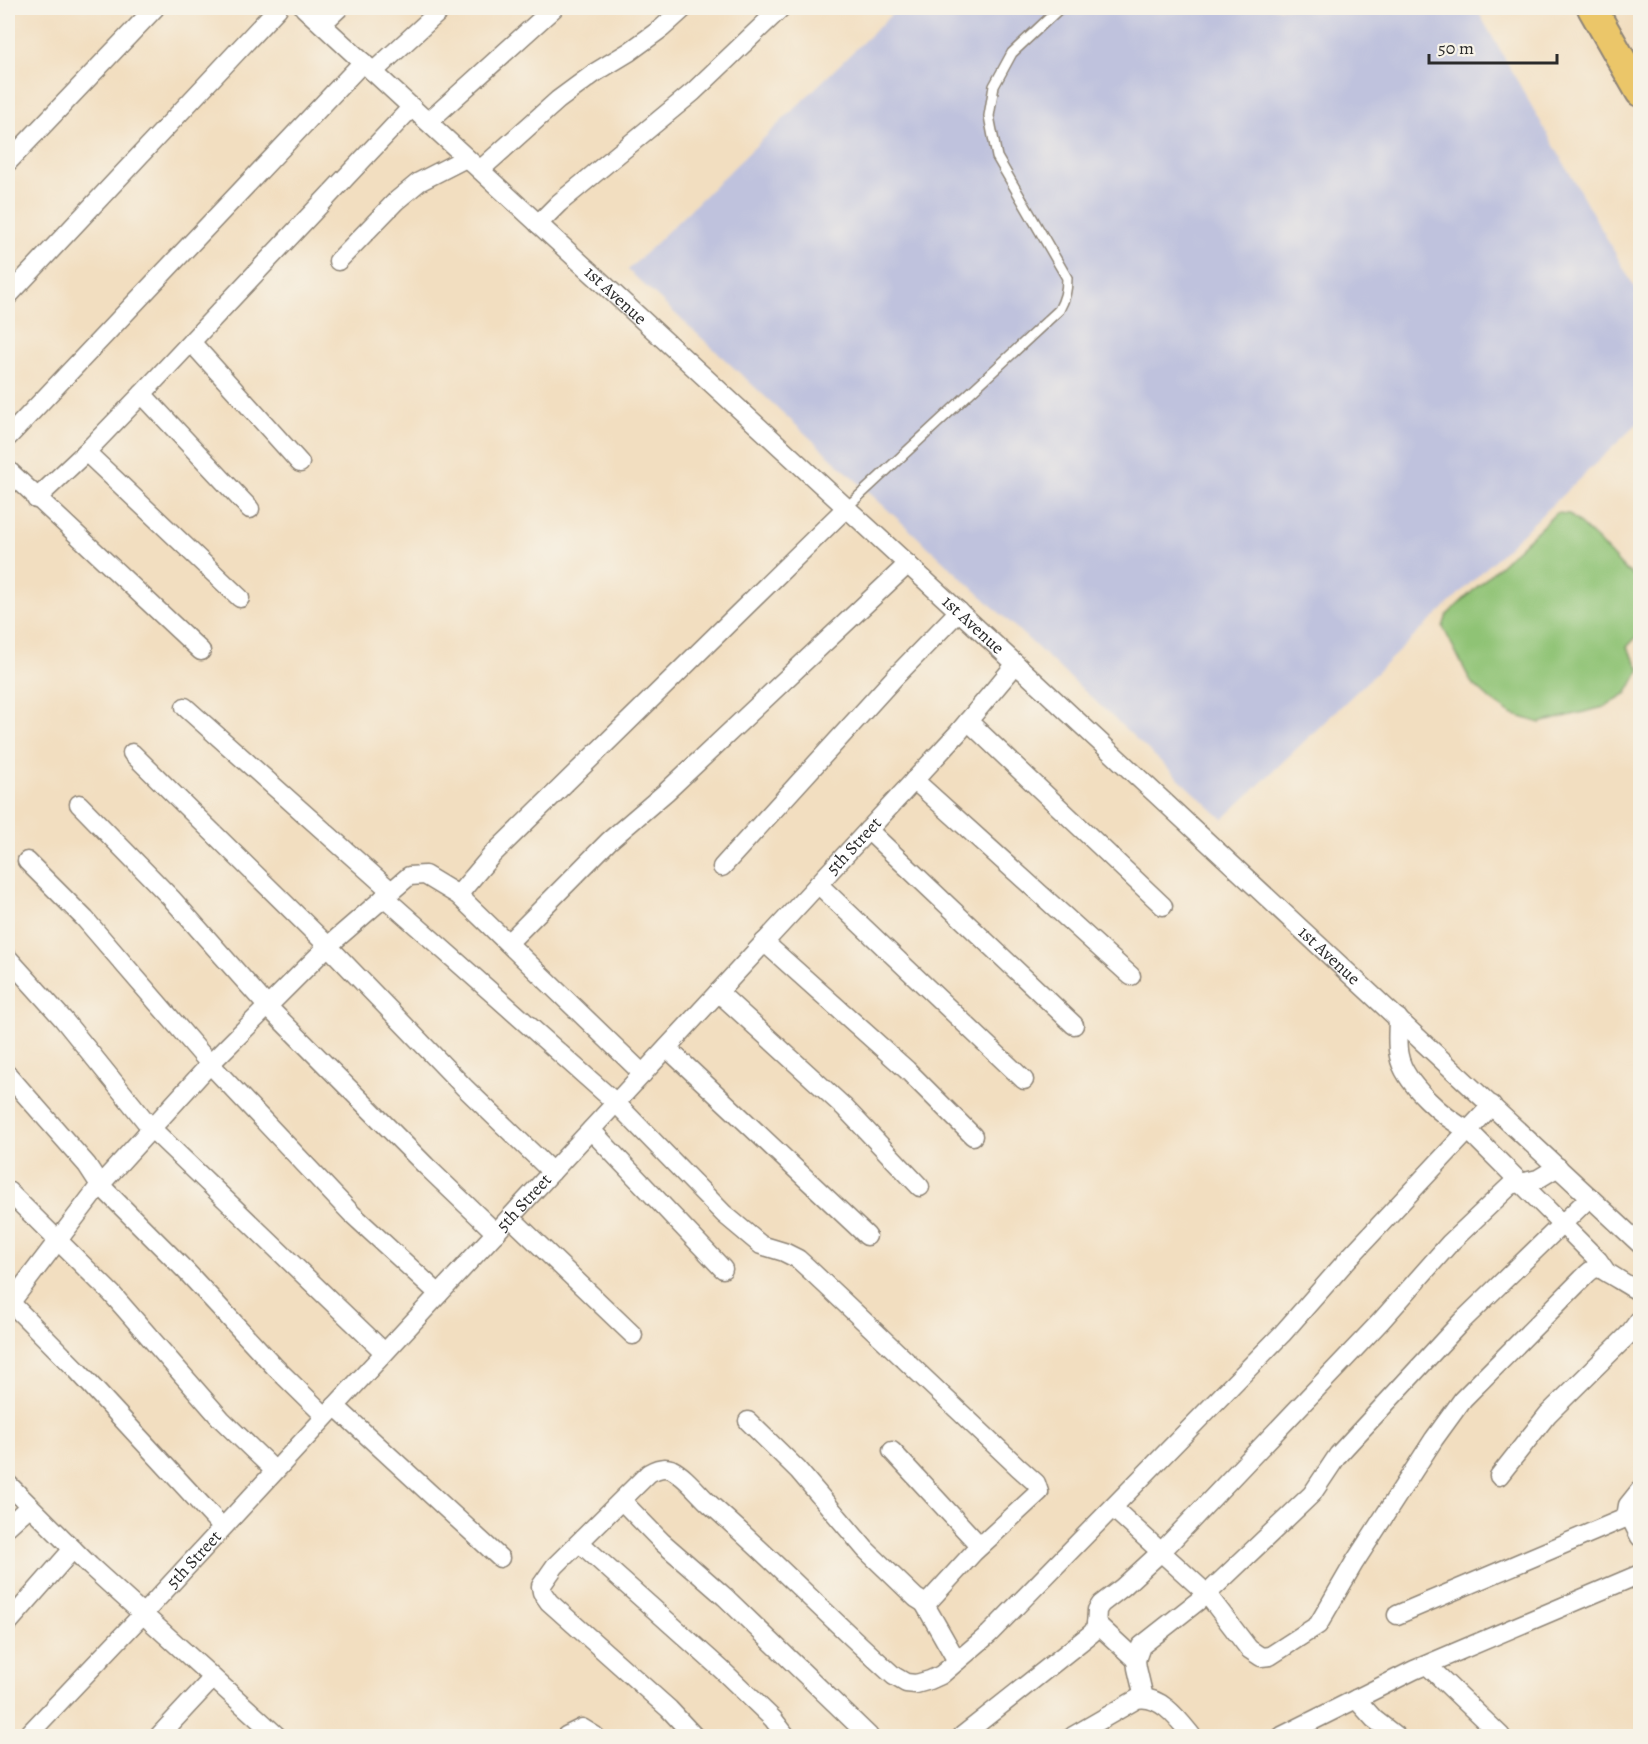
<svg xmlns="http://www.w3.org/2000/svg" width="1648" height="1744" viewBox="0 0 1648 1744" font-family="Alegreya,serif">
<rect width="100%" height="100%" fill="#f7f3e8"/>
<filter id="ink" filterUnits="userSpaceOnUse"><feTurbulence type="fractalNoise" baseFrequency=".0167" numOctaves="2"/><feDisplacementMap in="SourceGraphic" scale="12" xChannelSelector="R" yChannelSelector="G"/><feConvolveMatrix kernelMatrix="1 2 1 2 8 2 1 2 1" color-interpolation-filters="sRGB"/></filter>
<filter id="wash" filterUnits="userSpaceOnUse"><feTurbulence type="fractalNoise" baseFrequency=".008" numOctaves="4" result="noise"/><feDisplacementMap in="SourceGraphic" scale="24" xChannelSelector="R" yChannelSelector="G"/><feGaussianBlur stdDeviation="1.35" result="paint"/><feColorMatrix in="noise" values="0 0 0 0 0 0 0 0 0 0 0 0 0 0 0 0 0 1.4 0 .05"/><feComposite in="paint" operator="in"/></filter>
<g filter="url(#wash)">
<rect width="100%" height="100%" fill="#f2dec0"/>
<path fill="#bfc2dd" d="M898,8H1476L1640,297V421L1223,819L628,270Z"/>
<path fill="#8fc374" stroke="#5d7750" stroke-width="1.5" d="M1556,513L1569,514L1597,540L1625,570L1640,579V633L1627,647L1640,669L1627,693L1604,707L1540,723L1511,714L1492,701L1471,682L1443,627L1447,615Z"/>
</g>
<g filter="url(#ink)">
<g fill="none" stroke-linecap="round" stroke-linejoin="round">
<g stroke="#8e8476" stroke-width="12">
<path id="lane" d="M846,508L1059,310C1065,299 1067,291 1067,278L997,157L989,116L994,86L1012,53L1060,8"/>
</g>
<g stroke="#8e8476" stroke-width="21">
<g id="street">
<path id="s1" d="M304,8L1016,664L1640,1244"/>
<path d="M322,24L339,8"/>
<path d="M373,72L443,8"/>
<path d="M428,122L554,8"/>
<path d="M8,162L155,8"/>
<path d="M480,170L558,100L596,72L629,52L662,28L684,8"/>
<path d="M538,224L559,203L693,92L781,8"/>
<path d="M338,261L396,201L419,182L466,158"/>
<path d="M8,296L278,8"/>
<path d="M191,342L300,463"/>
<path d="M142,394L250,509"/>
<path d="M8,437L363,62"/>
<path d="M86,452L240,598"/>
<path d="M8,470L201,651"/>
<path d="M36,499L86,452L142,394L412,107"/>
<path d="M185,707L391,891"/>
<path d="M968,721L1163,906"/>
<path d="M132,753L328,946L464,1087L552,1172"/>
<path d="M914,780L1131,976"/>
<path d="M79,804L171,898L268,1007L426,1166L496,1233"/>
<path d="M868,830L1074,1025"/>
<path d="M27,861L85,919L210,1064L352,1214L439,1294"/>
<path d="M722,867L895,677L959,611"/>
<path d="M818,884L1024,1080"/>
<path d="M458,895L492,855L846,508"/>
<path d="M384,897L616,1103L724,1214L761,1245L784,1252L798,1259L810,1270L1018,1467L1036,1483L1039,1492L974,1552L930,1600L924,1603L916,1598L866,1550L798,1470L748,1421"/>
<path d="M764,942L907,1070L973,1136"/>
<path d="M508,943L609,841L666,792L908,564"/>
<path d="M8,958L63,1019L151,1128L384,1352"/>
<path d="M718,992L844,1107L920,1187"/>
<path d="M1398,1018C1398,1031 1396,1044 1399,1056C1404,1083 1445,1119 1468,1130L1598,1260L1605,1270"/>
<path d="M667,1048L867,1236"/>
<path d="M8,1075L87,1165L100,1185L186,1271L274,1366L325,1416"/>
<path d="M591,1130L723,1269"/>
<path d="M8,1191L112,1294L221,1419L274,1470"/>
<path d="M510,1217L633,1335"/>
<path d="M8,1300L76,1369L222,1527"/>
<path d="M8,1306L100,1185L210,1064L328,946L409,876L425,875L458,895L643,1074"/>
<path d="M335,1406L500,1558"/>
<path d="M892,1451L980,1546"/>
<path d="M1499,1476L1548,1414L1628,1335L1640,1319"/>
<path d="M8,1484L90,1566L277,1736"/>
<path d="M1640,1490L1628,1505L1627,1511L1640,1537"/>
<path d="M622,1501L662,1542L725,1597L869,1736"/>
<path d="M1113,1508L1207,1594L1249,1649L1261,1657L1270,1656L1318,1625L1354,1563L1434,1439L1463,1399L1582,1279C1586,1275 1592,1268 1598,1268C1601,1268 1633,1289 1640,1292"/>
<path d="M8,1526L30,1506"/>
<path d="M580,1543L722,1670L773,1719L786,1736"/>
<path d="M924,1603L957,1661"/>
<path d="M1397,1615L1630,1516"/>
<path d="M8,1623L73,1549"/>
<path d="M1096,1623L1136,1660"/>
<path d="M1427,1665L1501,1736"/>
<path d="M1144,1698L1137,1668L1136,1660L1141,1646L1207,1594L1312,1494L1338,1455L1462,1321L1590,1197"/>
<path d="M1356,1699L1374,1719L1396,1736"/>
<path id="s2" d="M27,1736L143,1614L957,734L1016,664"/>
<path d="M159,1736L213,1678"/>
<path d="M566,1736L582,1728L595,1736"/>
<path d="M694,1736L669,1709L549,1602L542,1592L541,1586L555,1566L649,1473C656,1469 663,1466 671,1469C687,1477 699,1495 712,1506C775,1561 832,1621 894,1676L906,1683L916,1684L930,1680L941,1675L989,1634L1282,1334L1348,1259L1492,1105"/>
<path d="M962,1736L1092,1633L1096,1627L1097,1610L1101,1604L1123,1587L1162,1551L1381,1321L1450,1243L1492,1203L1511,1185L1538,1179L1558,1167"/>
<path d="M1073,1736L1137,1699C1160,1694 1179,1720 1192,1736"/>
<path d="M1282,1736L1414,1670L1640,1574"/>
</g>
</g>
<g stroke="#8e8476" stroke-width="32">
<path id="primary" d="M1592,8L1640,92"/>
</g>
<use href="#lane" stroke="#fff" stroke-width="9"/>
<use href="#street" stroke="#fff" stroke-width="18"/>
<use href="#primary" stroke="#ebc669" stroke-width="28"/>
</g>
</g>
<g text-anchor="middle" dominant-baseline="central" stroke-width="5" stroke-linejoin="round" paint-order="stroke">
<g font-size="18" fill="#2b2b2b" stroke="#f7f3e8">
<text stroke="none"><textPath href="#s1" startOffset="424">1st Avenue</textPath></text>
<text stroke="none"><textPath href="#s1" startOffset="910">1st Avenue</textPath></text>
<text stroke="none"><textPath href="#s2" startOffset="1215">5th Street</textPath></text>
<text stroke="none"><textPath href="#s1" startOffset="1396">1st Avenue</textPath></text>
<text stroke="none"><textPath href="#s2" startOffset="729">5th Street</textPath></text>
<text stroke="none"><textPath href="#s2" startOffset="243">5th Street</textPath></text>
</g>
</g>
<rect width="1648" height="1744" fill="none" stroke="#f7f3e8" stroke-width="30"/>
<path d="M1429 54v9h128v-9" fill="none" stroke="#2b2b2b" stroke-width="3"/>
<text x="1438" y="54" font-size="18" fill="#2b2b2b" stroke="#f7f3e8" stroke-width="4.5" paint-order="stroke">50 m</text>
</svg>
